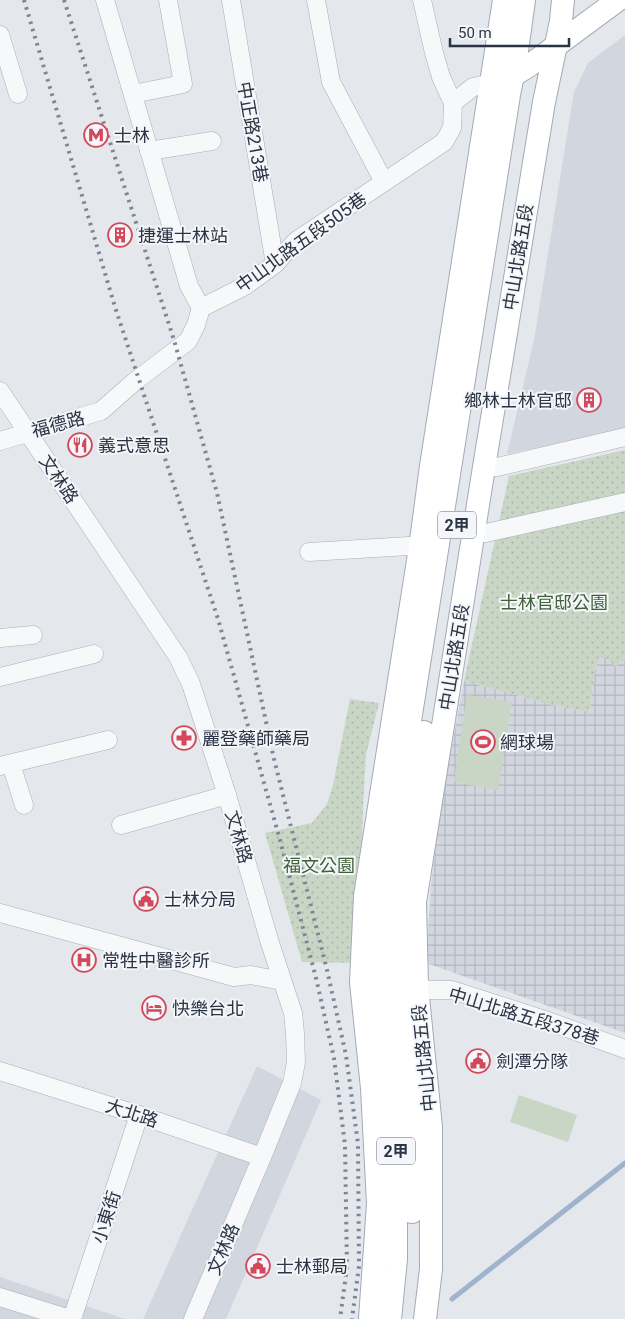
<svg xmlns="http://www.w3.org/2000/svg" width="625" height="1319" viewBox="0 0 625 1319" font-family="Roboto,'Noto Sans TC',sans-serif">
<defs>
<pattern id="industrial-grid" width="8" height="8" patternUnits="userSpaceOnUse" patternTransform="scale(1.25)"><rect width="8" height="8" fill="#d2d6de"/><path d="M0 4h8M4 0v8" fill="none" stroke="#b4b8c0"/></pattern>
<pattern id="park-dots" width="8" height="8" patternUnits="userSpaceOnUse" patternTransform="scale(1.25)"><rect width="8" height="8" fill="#c9d6c5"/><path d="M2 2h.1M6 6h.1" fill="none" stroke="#adb8ab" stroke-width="1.8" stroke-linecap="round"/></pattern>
</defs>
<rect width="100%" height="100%" fill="#e4e7ec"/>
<g fill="#d2d6de">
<path d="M625,35V429L507,454L534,340L574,92L588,63Z"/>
<path d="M257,1066L321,1100L226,1319H143Z"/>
<path d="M0,1277L125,1319H0Z"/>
</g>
<path fill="url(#industrial-grid)" d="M600,657L625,661V1033L426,963L431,885L442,799L464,681L561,707L589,711L595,670Z"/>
<g fill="#c9d6c5">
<path d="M467,695L512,702L498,790L454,782Z"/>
<path d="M519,1095L577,1115L568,1142L510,1122Z"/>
</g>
<g fill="url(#park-dots)">
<path d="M625,450V661H620L616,667L606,658H600L595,670L589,712L561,707L464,681L509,476Z"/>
<path d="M350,699L379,703L366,754L363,807L358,963L302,962L265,833L312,823L327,804L333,785Z"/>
</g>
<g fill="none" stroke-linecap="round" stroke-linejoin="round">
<path stroke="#9fb4cc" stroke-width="5" d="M452,1299L625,1163"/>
<g stroke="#a9aeb7" stroke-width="19">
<g id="minor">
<path d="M105,0L189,286L201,308"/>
<path d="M231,0L275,264"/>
<path d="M316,0L331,82L384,182"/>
<path d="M422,0L434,53L441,77L453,103"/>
<path d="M0,35L18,94"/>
<path d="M133,94L183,84L168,0"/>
<path d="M149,151L212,141"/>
<path d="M0,391L178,657L191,684L227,795L270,943L293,1013L295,1033L296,1062L292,1083L262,1157L193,1319"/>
<path d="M0,441L101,411L134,382L188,341L196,325L201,308L245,286L275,264L296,241L444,142L452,128L453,103L473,87L491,83"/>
<path d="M484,467H497L625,437"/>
<path d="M474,532L486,533L625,502"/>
<path d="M309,552L409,546L420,548"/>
<path d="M0,638L33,635"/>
<path d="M0,677L94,654"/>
<path d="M11,764L24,805"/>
<path d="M0,766L108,740"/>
<path d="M121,825L227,795"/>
<path d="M0,913L234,977L251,975L282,981"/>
<path d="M407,986L417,987L430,990H452L545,1020L625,1049"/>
<path d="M0,1071L139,1115L262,1157"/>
<path d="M0,1297L70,1319"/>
<path d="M72,1319L139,1115"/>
</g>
</g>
<g stroke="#a3abb8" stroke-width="24">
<g id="major">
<path d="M504,79L512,76L530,65L618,0"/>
<path d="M412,1212V1151L395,971L398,898L424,732"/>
<path d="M370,1319L378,1204L372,1088L361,982L365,896L420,548L431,466L504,0"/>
<path d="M390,1319L396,1259V1152L382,1015L380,984L382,898L509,95L516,58L524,0"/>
<path d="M425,1319L431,1269V1127L417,987L415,902L484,467L544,102L561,21L563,0"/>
</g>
</g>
<use href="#minor" stroke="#f7f8fa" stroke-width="18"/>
<use href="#major" stroke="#fff" stroke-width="22"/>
<g stroke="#7d8696" stroke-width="4" stroke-dasharray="2.5 5" stroke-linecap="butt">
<path d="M24,0L115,307L218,619L280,840L316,978L334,1058L345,1145L347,1267L340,1319"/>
<path d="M64,0L174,340L217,493L274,759L327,970L346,1055L358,1144L359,1266L352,1319"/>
</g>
</g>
<defs>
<g id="metro-ring" transform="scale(1.25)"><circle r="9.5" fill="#f4f6f9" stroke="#d1495b" stroke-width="1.5"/><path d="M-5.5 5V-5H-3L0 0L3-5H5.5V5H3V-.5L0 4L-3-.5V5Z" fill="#d1495b"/></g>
<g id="building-ring" transform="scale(1.25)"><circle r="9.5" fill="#f4f6f9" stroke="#d1495b" stroke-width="1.5"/><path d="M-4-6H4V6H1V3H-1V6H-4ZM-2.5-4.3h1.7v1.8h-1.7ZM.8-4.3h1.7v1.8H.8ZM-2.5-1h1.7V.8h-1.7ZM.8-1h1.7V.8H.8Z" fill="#d1495b"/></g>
<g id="restaurant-ring" transform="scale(1.25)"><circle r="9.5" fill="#f4f6f9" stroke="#d1495b" stroke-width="1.5"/><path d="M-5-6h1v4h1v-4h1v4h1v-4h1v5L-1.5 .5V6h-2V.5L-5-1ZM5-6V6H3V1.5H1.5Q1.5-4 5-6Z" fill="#d1495b"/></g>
<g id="pharmacy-ring" transform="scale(1.25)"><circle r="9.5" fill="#f4f6f9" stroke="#d1495b" stroke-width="1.5"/><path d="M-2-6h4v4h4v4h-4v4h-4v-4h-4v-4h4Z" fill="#d1495b"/></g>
<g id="stadium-ring" transform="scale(1.25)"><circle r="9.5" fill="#f4f6f9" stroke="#d1495b" stroke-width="1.5"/><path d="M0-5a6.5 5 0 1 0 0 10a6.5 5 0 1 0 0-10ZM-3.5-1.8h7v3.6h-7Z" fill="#d1495b"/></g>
<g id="civic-ring" transform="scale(1.25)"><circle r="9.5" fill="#f4f6f9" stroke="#d1495b" stroke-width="1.5"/><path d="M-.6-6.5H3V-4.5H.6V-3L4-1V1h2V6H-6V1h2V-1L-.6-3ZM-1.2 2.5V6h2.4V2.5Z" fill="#d1495b"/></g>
<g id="hospital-ring" transform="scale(1.25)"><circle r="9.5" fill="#f4f6f9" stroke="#d1495b" stroke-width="1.5"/><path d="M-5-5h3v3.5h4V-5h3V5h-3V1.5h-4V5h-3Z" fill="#d1495b"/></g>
<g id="hotel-ring" transform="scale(1.25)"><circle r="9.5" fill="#f4f6f9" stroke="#d1495b" stroke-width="1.5"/><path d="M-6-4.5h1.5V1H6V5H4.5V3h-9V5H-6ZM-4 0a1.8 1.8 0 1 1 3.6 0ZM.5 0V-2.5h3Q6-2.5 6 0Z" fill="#d1495b"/></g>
</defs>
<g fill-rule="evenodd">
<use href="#metro-ring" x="96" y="135"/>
<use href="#building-ring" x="120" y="235"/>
<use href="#building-ring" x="589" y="400"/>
<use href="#restaurant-ring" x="80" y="445"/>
<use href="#pharmacy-ring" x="184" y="738"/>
<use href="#stadium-ring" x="483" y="742"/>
<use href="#civic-ring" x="146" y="899"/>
<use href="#hospital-ring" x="84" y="960"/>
<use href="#hotel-ring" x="154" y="1008"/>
<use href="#civic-ring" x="478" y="1061"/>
<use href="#civic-ring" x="258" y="1266"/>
</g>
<g text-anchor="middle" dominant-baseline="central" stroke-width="4" stroke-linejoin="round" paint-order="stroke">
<g fill="#f4f6f9" stroke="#676e7b" stroke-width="1">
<rect x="438" y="511.5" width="38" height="27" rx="4"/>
<rect x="377" y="1137.5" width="38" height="27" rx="4"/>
</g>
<g font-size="16" font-weight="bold" fill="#2b3445">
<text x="457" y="525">2甲</text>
<text x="396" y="1151">2甲</text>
</g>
<g font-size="18" fill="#2b3445" stroke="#f4f6f9">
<text transform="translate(253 132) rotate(80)">中正路213巷</text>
<text transform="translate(301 242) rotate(-36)">中山北路五段505巷</text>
<text transform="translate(518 257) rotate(-81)">中山北路五段</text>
<text transform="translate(58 424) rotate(-15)">福德路</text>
<text transform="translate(59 479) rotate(56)">文林路</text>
<text transform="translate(454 657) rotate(-81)">中山北路五段</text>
<text transform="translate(239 837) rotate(74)">文林路</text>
<text transform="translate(524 1016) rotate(17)">中山北路五段378巷</text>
<text transform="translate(424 1058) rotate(-96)">中山北路五段</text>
<text transform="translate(132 1113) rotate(18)">大北路</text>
<text transform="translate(106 1217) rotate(-72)">小東街</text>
<text transform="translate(223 1249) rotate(-67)">文林路</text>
</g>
<g font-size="18" fill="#2b3445" stroke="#f4f6f9" text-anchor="start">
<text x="114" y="135">士林</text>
<text x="138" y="235">捷運士林站</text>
<text x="572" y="400" text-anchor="end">鄉林士林官邸</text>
<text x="98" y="445">義式意思</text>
<text x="202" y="738">麗登藥師藥局</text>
<text x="500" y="742">網球場</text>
<text x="164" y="899">士林分局</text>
<text x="102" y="960">常牲中醫診所</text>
<text x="172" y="1008">快樂台北</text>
<text x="496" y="1061">劍潭分隊</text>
<text x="276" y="1266">士林郵局</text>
</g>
<g font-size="18" fill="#3f6138" stroke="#f4f6f9">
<text x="554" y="602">士林官邸公園</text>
<text x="319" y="865">福文公園</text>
</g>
</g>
<path d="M450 38v8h119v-8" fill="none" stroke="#2b3445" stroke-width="2.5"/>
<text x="458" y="38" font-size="15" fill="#2b3445" stroke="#f4f6f9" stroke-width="4" paint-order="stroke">50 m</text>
</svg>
